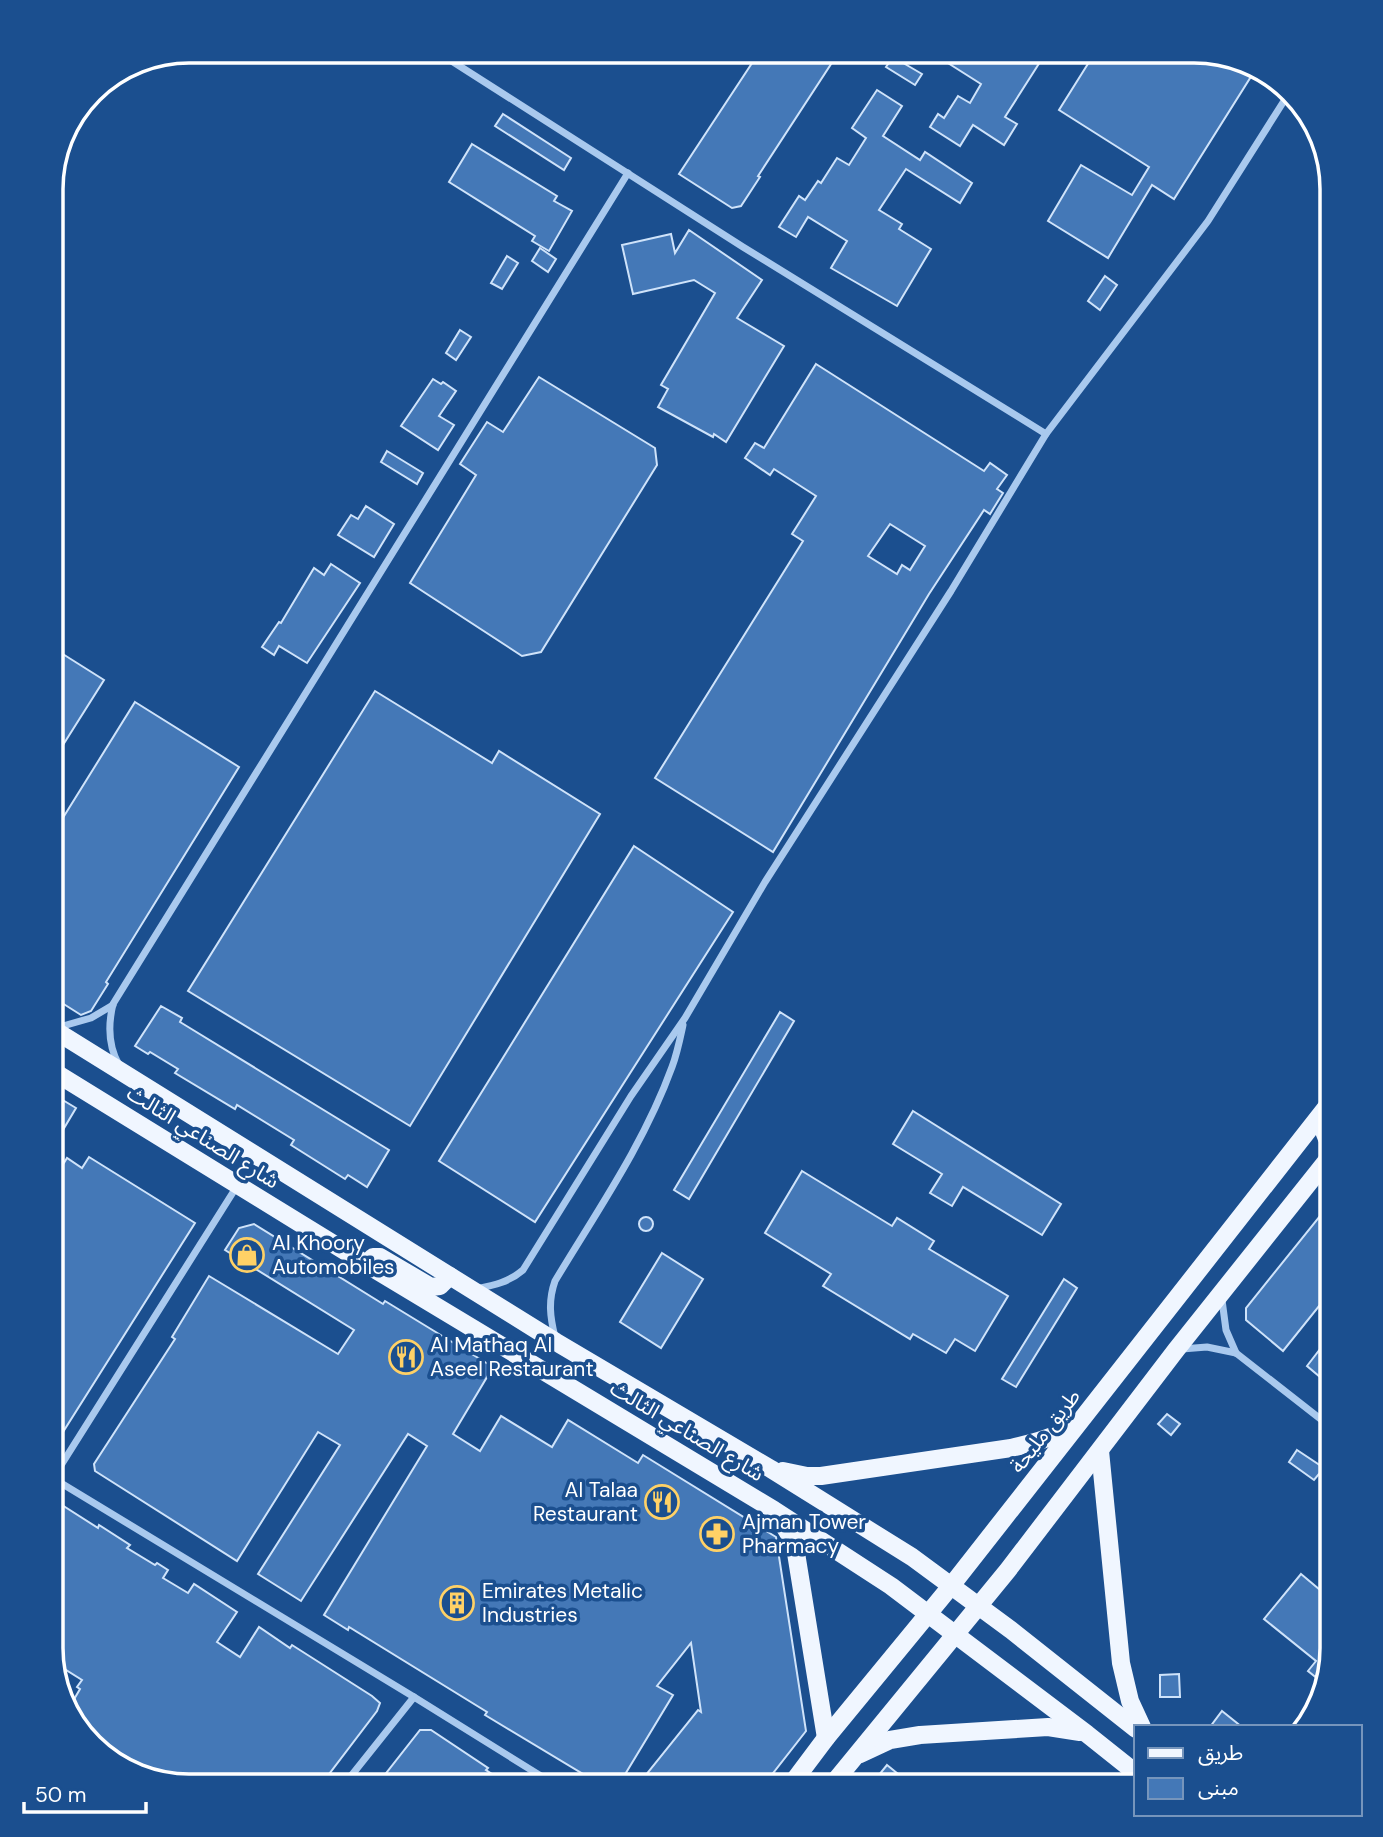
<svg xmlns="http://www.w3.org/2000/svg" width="1383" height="1837" viewBox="0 0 1383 1837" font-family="'DM Sans','Noto Sans Arabic',sans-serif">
<rect width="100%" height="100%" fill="#1b4f8f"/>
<g fill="#4478b7" stroke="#cfe3fa" stroke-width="2" fill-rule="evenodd">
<path d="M760,51H817L833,61L758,176L760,177L741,206L732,208L679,174Z"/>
<path d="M929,51H1047L1005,117L1017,124L1004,145L973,125L960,146L930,127L938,114L944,118L958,96L970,103L981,84Z"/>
<path d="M1096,51H1203L1257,67L1174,199L1152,185L1108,258L1048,221L1081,165L1132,195L1149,167L1059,110Z"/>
<path d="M893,57L922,74L915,85L886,67Z"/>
<path d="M877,90L902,106L883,136L920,160L925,152L972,183L960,203L906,169L879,210L902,224L899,229L931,249L897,306L831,268L847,241L808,217L796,237L779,227L799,196L805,200L818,181L821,183L837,158L849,165L866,138L852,128Z"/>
<path d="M503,114L571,158L564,170L495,126Z"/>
<path d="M472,144L557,196L554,201L572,211L549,251L532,241L535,236L449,182Z"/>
<path d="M689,230L762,280L737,318L784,346L726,442L714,434L713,437L658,407L668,389L661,385L715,293L694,280L633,294L622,245L671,234L675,253Z"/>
<path d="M540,248L556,259L548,272L532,261Z"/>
<path d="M507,256L518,263L502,289L491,283Z"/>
<path d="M1105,276L1117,285L1100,310L1088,301Z"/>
<path d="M460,330L471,337L456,360L446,353Z"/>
<path d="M816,364L984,471L990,463L1007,475L997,489L1003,493L990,514L984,510L929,594L773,852L655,778L803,541L792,534L816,496L774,469L770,475L745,458L755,443L764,448ZM890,524L925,546L910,570L902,565L897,574L868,556Z"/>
<path d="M539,377L655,448L657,465L541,652L522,656L410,583L476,475L460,464L487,422L503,432Z"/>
<path d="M433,379L441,384L443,382L456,391L439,416L454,425L438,450L401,426Z"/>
<path d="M387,451L423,473L417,484L381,462Z"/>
<path d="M366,506L394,524L374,557L338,535L351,515L358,519Z"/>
<path d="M331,564L360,583L307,663L279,646L274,655L262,647L279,622L281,623L314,568L324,575Z"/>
<path d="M58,651L104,680L51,764V663Z"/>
<path d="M375,691L492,763L499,751L600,814L410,1126L188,991Z"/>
<path d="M135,702L239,767L106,982L108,984L91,1011L81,1015L51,996V837Z"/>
<path d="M634,846L733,912L535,1222L439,1161Z"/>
<path d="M161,1006L182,1018L180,1022L389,1150L367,1187L348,1175L345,1179L291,1145L294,1140L237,1105L235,1109L175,1073L178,1069L150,1052L148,1054L135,1046Z"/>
<path d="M780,1012L794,1021L689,1199L674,1190Z"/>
<path d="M51,1093L76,1108L51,1150Z"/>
<path d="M913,1111L1061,1204L1042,1235L963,1187L952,1206L930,1193L942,1174L893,1144Z"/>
<path d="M89,1157L195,1223L51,1451V1184L67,1158L82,1168Z"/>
<path d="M802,1171L892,1226L897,1218L934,1241L929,1249L1008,1296L975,1351L955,1339L946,1353L913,1334L910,1339L823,1286L831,1274L765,1233Z"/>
<path d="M1332,1201V1290L1283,1351L1246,1320V1308Z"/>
<circle cx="646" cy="1224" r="7"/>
<path d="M254,1224L383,1304L385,1301L493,1367L453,1434L480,1451L501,1416L552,1447L568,1420L638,1463L643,1455L776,1537L806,1731L763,1786H637L698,1710L701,1712L691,1643L657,1686L673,1695L618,1786H603L485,1715L487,1712L349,1627L348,1630L324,1615L427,1446L408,1434L301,1601L258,1574L340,1445L318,1432L237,1561L95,1471L94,1464L175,1339L172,1337L209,1276L338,1354L354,1330L225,1250L239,1228Z"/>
<path d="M662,1253L703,1279L661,1348L620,1322Z"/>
<path d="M1064,1279L1077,1288L1016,1387L1002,1379Z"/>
<path d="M1324,1344L1332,1351V1387L1307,1366Z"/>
<path d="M1167,1414L1180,1424L1171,1435L1158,1424Z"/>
<path d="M1297,1450L1324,1468L1314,1480L1289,1462Z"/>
<path d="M51,1498L98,1528L99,1525L130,1545L127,1548L155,1565L157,1563L168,1570L163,1578L188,1593L194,1584L237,1612L217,1642L240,1657L259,1627L290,1648L292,1645L372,1696L380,1703L377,1711L320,1786H188L156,1778L140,1767L137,1772L120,1768L74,1725L69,1708L80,1689L77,1687L82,1680L55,1663L51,1648Z"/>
<path d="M1301,1574L1332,1600V1649L1323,1683L1308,1671L1316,1661L1264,1619Z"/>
<path d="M1179,1674L1180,1697H1160V1675Z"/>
<path d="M1222,1711L1242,1727H1210Z"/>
<path d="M420,1730H431L488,1768L486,1770L510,1786H376Z"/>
<path d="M887,1765L913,1786H870Z"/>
</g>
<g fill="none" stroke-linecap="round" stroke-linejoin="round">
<g stroke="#a9c9ee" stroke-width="7">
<path d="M436,51L743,247L1046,434"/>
<path d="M56,1028L91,1018L113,1005"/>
<path d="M119,1065C108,1046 108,1025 113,1004L628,173"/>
<path d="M476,1289C495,1285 509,1282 523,1270L631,1096L685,1018L765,882L951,591L1046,434L1208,221L1289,93"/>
<path d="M1222,1300L1226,1330L1236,1353"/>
<path d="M555,1337C550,1317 548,1301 555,1281C597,1211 644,1144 672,1067C677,1054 680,1039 683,1025"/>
<path d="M1182,1349L1207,1347L1236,1353L1332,1428"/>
<path d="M51,1477L414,1697L557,1786"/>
<path d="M53,1478L237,1186"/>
<path d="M343,1786L414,1697"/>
</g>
<g stroke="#f0f6ff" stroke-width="18">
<path d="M51,1028L556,1342L771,1469L912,1557L1011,1630L1136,1729"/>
<path d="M51,1070L366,1264L774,1510L891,1586L1087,1734L1136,1773"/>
<path d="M1326,1109C1321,1123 1322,1134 1332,1146"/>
<path d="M366,1264L373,1257H380L431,1287L440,1286L450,1276"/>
<path d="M1100,1451L1121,1663L1130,1701L1142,1727"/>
<path d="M783,1471L807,1476H821L1011,1448C1033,1443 1058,1437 1076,1423"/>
<path d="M778,1516L792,1539L796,1553L826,1738"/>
<path d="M860,1754L890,1740L920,1735L1048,1727L1080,1732"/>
<path d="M790,1786L826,1738L951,1586L1332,1100"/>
<path d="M831,1786L1008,1570L1176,1350L1332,1154"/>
</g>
</g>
<defs>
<g id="shop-ring" transform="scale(1.75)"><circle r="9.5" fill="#1b4f8f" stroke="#ffd166" stroke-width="1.5"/><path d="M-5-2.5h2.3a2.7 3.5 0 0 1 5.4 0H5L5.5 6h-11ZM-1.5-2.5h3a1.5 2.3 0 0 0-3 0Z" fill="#ffd166"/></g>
<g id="restaurant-ring" transform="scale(1.75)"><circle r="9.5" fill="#1b4f8f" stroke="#ffd166" stroke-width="1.5"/><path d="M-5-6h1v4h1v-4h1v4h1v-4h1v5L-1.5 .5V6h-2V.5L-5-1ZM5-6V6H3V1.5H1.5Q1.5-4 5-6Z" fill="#ffd166"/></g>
<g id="pharmacy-ring" transform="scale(1.75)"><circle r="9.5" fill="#1b4f8f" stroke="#ffd166" stroke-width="1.5"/><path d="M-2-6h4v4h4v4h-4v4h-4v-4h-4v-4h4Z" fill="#ffd166"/></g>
<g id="building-ring" transform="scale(1.75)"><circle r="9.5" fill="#1b4f8f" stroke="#ffd166" stroke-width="1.5"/><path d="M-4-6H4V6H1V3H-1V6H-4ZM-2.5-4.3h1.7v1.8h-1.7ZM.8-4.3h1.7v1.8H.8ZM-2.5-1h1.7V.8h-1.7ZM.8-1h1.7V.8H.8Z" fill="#ffd166"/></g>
</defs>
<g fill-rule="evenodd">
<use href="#shop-ring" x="247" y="1255"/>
<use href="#restaurant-ring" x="406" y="1357"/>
<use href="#restaurant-ring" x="662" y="1502"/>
<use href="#pharmacy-ring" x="717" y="1534"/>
<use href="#building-ring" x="457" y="1603"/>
</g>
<g text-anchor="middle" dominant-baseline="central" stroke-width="7" stroke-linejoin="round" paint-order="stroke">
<g font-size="21" fill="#fff" stroke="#1b4f8f">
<text transform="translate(203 1137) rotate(32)">شارع الصناعي الثالث</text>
<text transform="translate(687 1431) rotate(31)">شارع الصناعي الثالث</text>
<text transform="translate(1045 1431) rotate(-52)">طريق مليحة</text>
</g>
<g font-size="21" fill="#fff" stroke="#1b4f8f" text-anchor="start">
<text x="272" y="1243">Al Khoory<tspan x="272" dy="24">Automobiles</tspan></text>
<text x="430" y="1345">Al Mathaq Al<tspan x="430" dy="24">Aseel Restaurant</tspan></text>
<text x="638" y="1490" text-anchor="end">Al Talaa<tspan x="638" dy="24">Restaurant</tspan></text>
<text x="742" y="1522">Ajman Tower<tspan x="742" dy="24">Pharmacy</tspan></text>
<text x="482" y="1591">Emirates Metalic<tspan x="482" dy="24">Industries</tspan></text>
</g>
</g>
<path d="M0 0H1383V1837H0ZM189 63H1194A126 126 0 0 1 1320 189V1648A126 126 0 0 1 1194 1774H189A126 126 0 0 1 63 1648V189A126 126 0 0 1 189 63Z" fill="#1b4f8f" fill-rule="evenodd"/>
<path fill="none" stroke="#fff" stroke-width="3.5" d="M189 63H1194A126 126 0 0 1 1320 189V1648A126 126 0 0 1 1194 1774H189A126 126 0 0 1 63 1648V189A126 126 0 0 1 189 63Z"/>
<rect x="1134" y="1725" width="228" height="91" fill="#1b4f8f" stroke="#7695bc" stroke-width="2"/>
<rect x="1148" y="1748" width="35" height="10" fill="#f0f6ff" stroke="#7695bc" stroke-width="2"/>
<text x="1198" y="1760" font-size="21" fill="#ffffff">طريق</text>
<rect x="1148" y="1778" width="35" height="21" fill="#4478b7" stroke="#7695bc" stroke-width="2"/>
<text x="1198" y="1795" font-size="21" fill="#ffffff">مبنى</text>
<path d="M24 1802v10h122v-10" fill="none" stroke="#ffffff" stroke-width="3.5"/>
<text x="35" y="1802" font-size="21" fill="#ffffff" stroke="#1b4f8f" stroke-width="5" paint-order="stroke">50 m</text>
</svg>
